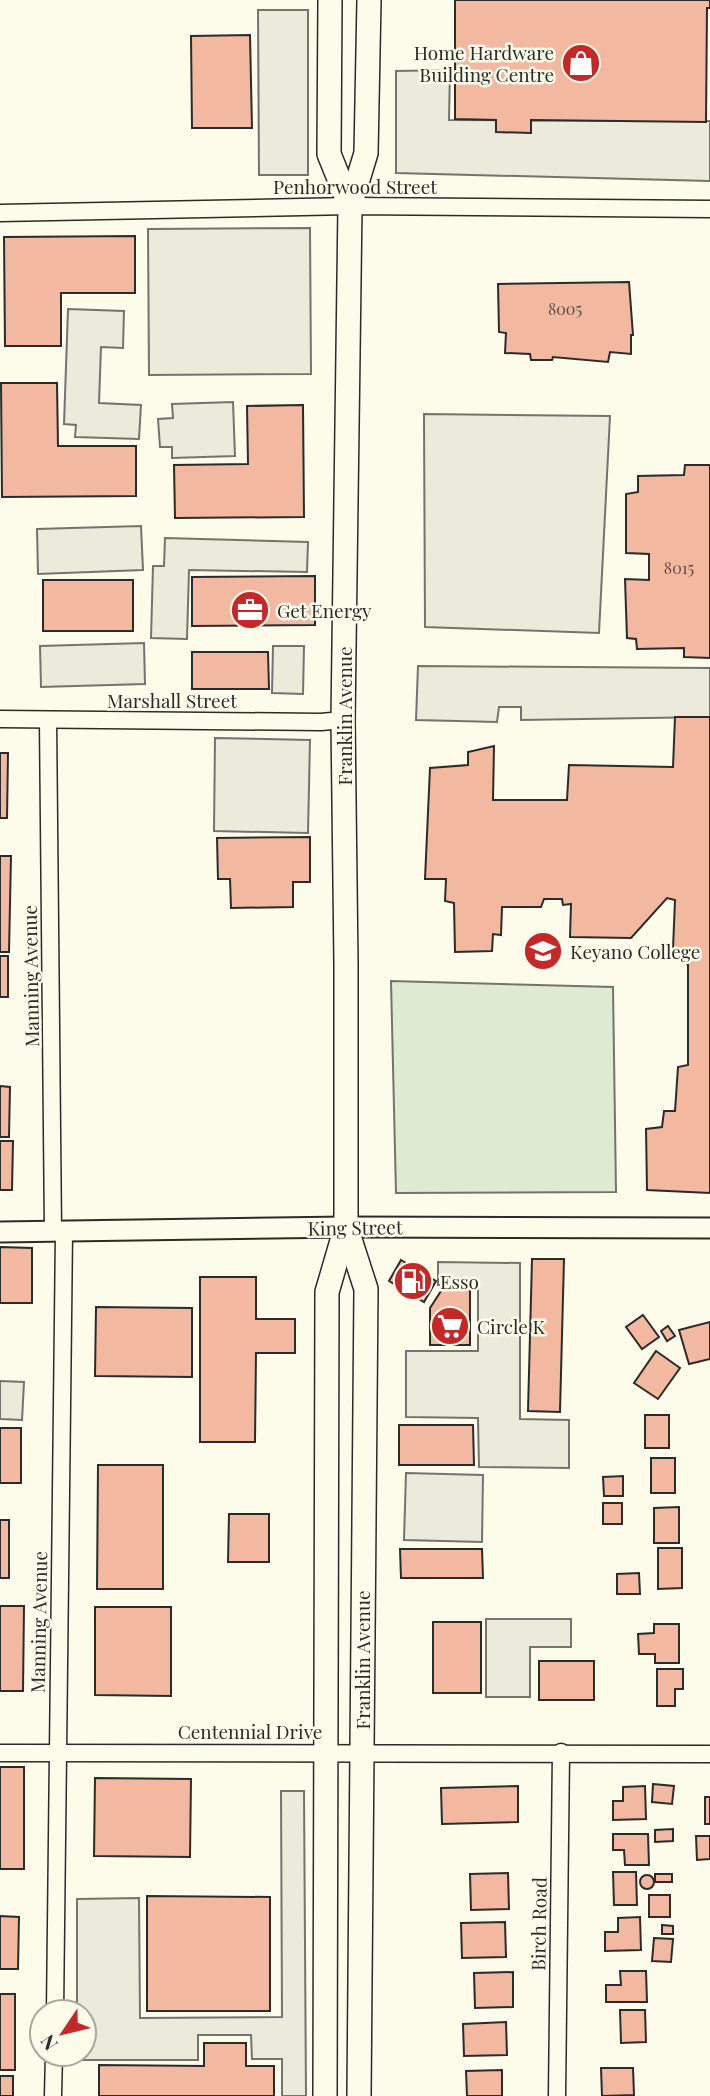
<svg xmlns="http://www.w3.org/2000/svg" width="710" height="2096" viewBox="0 0 710 2096" font-family="'Playfair Display',serif">
<rect width="100%" height="100%" fill="#fdfbea"/>
<path fill="#deebd1" stroke="#74746e" stroke-width="2" d="M391,981L613,987L616,1192L396,1193Z"/>
<g fill="#eceadb" stroke="#74746e" stroke-width="2">
<path d="M258,10H308V175H259Z"/>
<path d="M450,70L449,120L710,121V181L396,173V71Z"/>
<path d="M310,228L311,374L149,375L148,229Z"/>
<path d="M68,309L124,311L123,348L101,347L99,403L141,405L139,439L75,437L76,425L64,424Z"/>
<path d="M233,402L235,456L172,458V447H160L158,419L173,418L172,404Z"/>
<path d="M424,414L610,416L599,633L425,627Z"/>
<path d="M141,526L143,570L38,574L37,529Z"/>
<path d="M165,538L308,542L307,572L189,570L187,639L151,638L153,566H164Z"/>
<path d="M144,643L145,684L41,687L40,646Z"/>
<path d="M273,646H304L303,694L272,693Z"/>
<path d="M418,666L710,668V717L521,720V707H499L497,722L416,720Z"/>
<path d="M215,738L310,740L308,833L214,831Z"/>
<path d="M438,1262L520,1263V1419L569,1420V1468L479,1467L478,1418L406,1417V1351H478V1285H438Z"/>
<path d="M0,1381L24,1382L22,1420L0,1419Z"/>
<path d="M406,1473L483,1475L482,1542L404,1540Z"/>
<path d="M486,1619H571V1647H530V1697H486Z"/>
<path d="M281,1791H304L306,2096H282V2059H252L251,2035H198V2060H77V2054H84V2012H77V1899L139,1898L140,2018L282,2017Z"/>
</g>
<g fill="#f2b8a0" stroke="#2b2b2b" stroke-width="2">
<path d="M455,0H710V8H707L706,122L531,120V133L496,132V120L455,119Z"/>
<path d="M250,35L252,128H192L191,36Z"/>
<path d="M135,236V293H61V346H5L4,237Z"/>
<path d="M629,282L633,335H631V354L610,352L608,362L553,357L552,360H531L530,354L505,353L506,333L499,332L498,284Z"/>
<path d="M1,383H57L58,446H136V496L2,497Z"/>
<path d="M303,405L304,517L175,518L174,465L248,464L247,406Z"/>
<path d="M685,465H710V658L684,657V648L637,649L636,639L627,638L625,579L649,580V554L626,553V494L638,492V476L684,475Z"/>
<path d="M315,576V625L192,626V577Z"/>
<rect x="43" y="580" width="90" height="51"/>
<path d="M192,652H268L269,689H192Z"/>
<path d="M675,717H710V1193L647,1190L646,1129L662,1127L664,1111H675L678,1067L688,1065V965L673,949L675,900L667,898L631,938L570,937L571,904L563,905L562,899H544L541,907H502L501,935L493,934L492,951L455,952L454,903L445,901L446,879H425L430,768L468,765V752L494,746L493,800H567L569,765L673,767Z"/>
<path d="M0,753H8L7,818H0Z"/>
<path d="M310,837V882H293V907L231,908L230,879H218L217,838Z"/>
<path d="M0,856H11L9,952H0Z"/>
<rect x="0" y="956" width="8" height="41"/>
<path d="M0,1086L10,1087L9,1137H0Z"/>
<path d="M0,1141H13L12,1190H0Z"/>
<path d="M0,1247L32,1248V1303H0Z"/>
<path d="M532,1259H564L560,1412L528,1411Z"/>
<path d="M401,1260L436,1281L424,1302L389,1281Z"/>
<path d="M200,1277H256V1319H295V1353H256L255,1442H200Z"/>
<path d="M443,1288H470V1345H430V1308Z"/>
<path d="M96,1307L192,1308V1377L95,1376Z"/>
<path d="M643,1315L659,1337L642,1349L626,1327Z"/>
<path d="M710,1322V1359L689,1364L679,1330Z"/>
<path d="M668,1326L675,1336L667,1341L661,1331Z"/>
<path d="M656,1351L680,1368L658,1399L634,1383Z"/>
<rect x="645" y="1415" width="24" height="33"/>
<path d="M399,1425H473L474,1465H399Z"/>
<rect x="0" y="1428" width="21" height="55"/>
<rect x="651" y="1458" width="24" height="35"/>
<path d="M98,1465H163V1589H97Z"/>
<path d="M623,1476V1496H604L603,1477Z"/>
<rect x="603" y="1503" width="19" height="21"/>
<path d="M679,1507V1543H654V1508Z"/>
<path d="M229,1514H269V1562H228Z"/>
<rect x="0" y="1520" width="9" height="58"/>
<path d="M658,1548H682V1588L658,1589Z"/>
<path d="M400,1549H482L483,1578H401Z"/>
<path d="M639,1573L640,1594H617V1574Z"/>
<path d="M0,1606H24L23,1691H0Z"/>
<path d="M95,1607H171V1696L95,1695Z"/>
<rect x="433" y="1622" width="48" height="71"/>
<path d="M654,1624H679V1663H655V1654H639L638,1634L654,1633Z"/>
<rect x="539" y="1661" width="55" height="39"/>
<path d="M657,1669H683V1689H675V1706H657Z"/>
<rect x="0" y="1767" width="24" height="102"/>
<path d="M95,1778L191,1779L190,1857L94,1856Z"/>
<path d="M653,1784L674,1786L672,1804L652,1802Z"/>
<path d="M518,1786V1822L442,1824L441,1788Z"/>
<path d="M645,1786L646,1819L613,1820V1801H623V1787Z"/>
<rect x="705" y="1797" width="5" height="27"/>
<path d="M673,1829V1841L655,1842V1830Z"/>
<path d="M613,1834H648L649,1865H625L624,1850H613Z"/>
<path d="M696,1836H710V1859L697,1860Z"/>
<path d="M613,1872H636L637,1905H614Z"/>
<path d="M508,1873L509,1909L471,1910L470,1874Z"/>
<rect x="655" y="1874" width="17" height="8"/>
<circle cx="647" cy="1882" r="7"/>
<rect x="649" y="1895" width="21" height="22"/>
<path d="M147,1896L270,1897V2011H147Z"/>
<path d="M0,1916L19,1917L18,1969H0Z"/>
<path d="M640,1917L641,1950L605,1951V1932H618V1918Z"/>
<path d="M505,1922L506,1957L462,1958L461,1923Z"/>
<path d="M662,1925L673,1926V1934H662Z"/>
<path d="M654,1938L673,1939L671,1962L652,1961Z"/>
<path d="M620,1971H646L647,2002H606V1985H621Z"/>
<path d="M513,1972V2007L475,2008L474,1973Z"/>
<rect x="0" y="1994" width="15" height="76"/>
<path d="M620,2010H645L646,2042L621,2043Z"/>
<path d="M506,2022L507,2055L464,2056L463,2024Z"/>
<path d="M204,2043H246V2066H274V2096H99V2065L204,2066Z"/>
<path d="M601,2068H633L634,2095L602,2096Z"/>
<path d="M502,2070V2096H467L466,2071Z"/>
<rect x="0" y="2076" width="13" height="20"/>
</g>
<g fill="none" stroke-linecap="round" stroke-linejoin="round">
<g stroke="#2b2b2b" stroke-width="19">
<g id="minor">
<path d="M0,213L350,206L710,209"/>
<path d="M0,719L321,722L343,720"/>
<path d="M48,720L53,1232"/>
<path d="M0,1753L710,1754"/>
<path d="M55,2012L64,1232"/>
<path d="M53,2096L54,2054"/>
<path d="M557,2096L561,1752"/>
</g>
</g>
<g stroke="#2b2b2b" stroke-width="23">
<path id="tertiary" d="M0,1232L346,1227L710,1228"/>
</g>
<g stroke="#2b2b2b" stroke-width="26">
<g id="secondary">
<path d="M330,0L329,154L350,206"/>
<path d="M346,1227L366,1289L359,2096"/>
<path d="M325,2096L327,1292L346,1227V964L343,720L350,206L366,153L369,0"/>
</g>
</g>
<use href="#minor" stroke="#fdfbea" stroke-width="16"/>
<use href="#tertiary" stroke="#fdfbea" stroke-width="19"/>
<use href="#secondary" stroke="#fdfbea" stroke-width="23"/>
</g>
<defs>
<g id="shop-disc" transform="scale(2.0125)"><circle r="9.5" fill="#c62828" stroke="#fdfbea"/><path d="M-5-2.5h2.3a2.7 3.5 0 0 1 5.4 0H5L5.5 6h-11ZM-1.5-2.5h3a1.5 2.3 0 0 0-3 0Z" fill="#fff"/></g>
<g id="office-disc" transform="scale(2.0125)"><circle r="9.5" fill="#c62828" stroke="#fdfbea"/><path d="M-6-3h4V-5.5h4V-3h4V5H-6ZM-1-4.5V-3h2v-1.5ZM-6 0V1H6V0Z" fill="#fff"/></g>
<g id="university-disc" transform="scale(2.0125)"><circle r="9.5" fill="#c62828" stroke="#fdfbea"/><path d="M0-5L7-2L0 1L-7-2ZM-4 1L0 2.5L4 1V4Q0 6-4 4Z" fill="#fff"/></g>
<g id="fuel-disc" transform="scale(2.0125)"><circle r="9.5" fill="#c62828" stroke="#fdfbea"/><path d="M-5.5-6h7V0h2V4h1.3V-2.5L3-4.5l.8-.8L6-3V5H2.5V1h-1V6h-7ZM-4.2-4.7v3.2H.2V-4.7Z" fill="#fff"/></g>
<g id="supermarket-disc" transform="scale(2.0125)"><circle r="9.5" fill="#c62828" stroke="#fdfbea"/><path d="M-6-5.5h2.5l.6 2H6L4.5 2H-2.5L-4.4-4H-6ZM-1.5 3.2a1.3 1.3 0 1 0 .1 0ZM3 3.2a1.3 1.3 0 1 0 .1 0Z" fill="#fff"/></g>
</defs>
<g fill-rule="evenodd">
<use href="#shop-disc" x="581" y="63"/>
<use href="#office-disc" x="250" y="610"/>
<use href="#university-disc" x="543" y="951"/>
<use href="#fuel-disc" x="413" y="1281"/>
<use href="#supermarket-disc" x="450" y="1326"/>
</g>
<g text-anchor="middle" dominant-baseline="central" stroke-width="5" stroke-linejoin="round" paint-order="stroke">
<g font-size="16" fill="#5d4e48">
<text x="565" y="308">8005</text>
<text x="679" y="567">8015</text>
</g>
<g font-size="19" fill="#2b2b2b" stroke="#fdfbea" text-anchor="start">
<text x="554" y="52" text-anchor="end">Home Hardware<tspan x="554" dy="22">Building Centre</tspan></text>
<text x="277" y="610">Get Energy</text>
<text x="570" y="951">Keyano College</text>
<text x="440" y="1281">Esso</text>
<text x="477" y="1326">Circle K</text>
</g>
<g font-size="19" fill="#2b2b2b" stroke="#fdfbea">
<text x="355" y="186">Penhorwood Street</text>
<text x="172" y="700">Marshall Street</text>
<text transform="translate(344 716) rotate(-90)">Franklin Avenue</text>
<text transform="translate(30 976) rotate(-91)">Manning Avenue</text>
<text transform="translate(355 1227) rotate(-1)">King Street</text>
<text transform="translate(38 1622) rotate(-89)">Manning Avenue</text>
<text transform="translate(362 1660) rotate(-90)">Franklin Avenue</text>
<text x="250" y="1731">Centennial Drive</text>
<text transform="translate(538 1924) rotate(-89)">Birch Road</text>
</g>
</g>
<g transform="translate(63 2033) rotate(235)"><circle r="33" fill="#fdfbea" stroke="#a9a89e" stroke-width="2"/>
<path d="M0-5L12 26L0 18L-12 26Z" fill="#c62828"/>
<text y="-10" font-size="19" font-weight="bold" text-anchor="middle" fill="#2b2b2b">N</text>
</g>
</svg>
